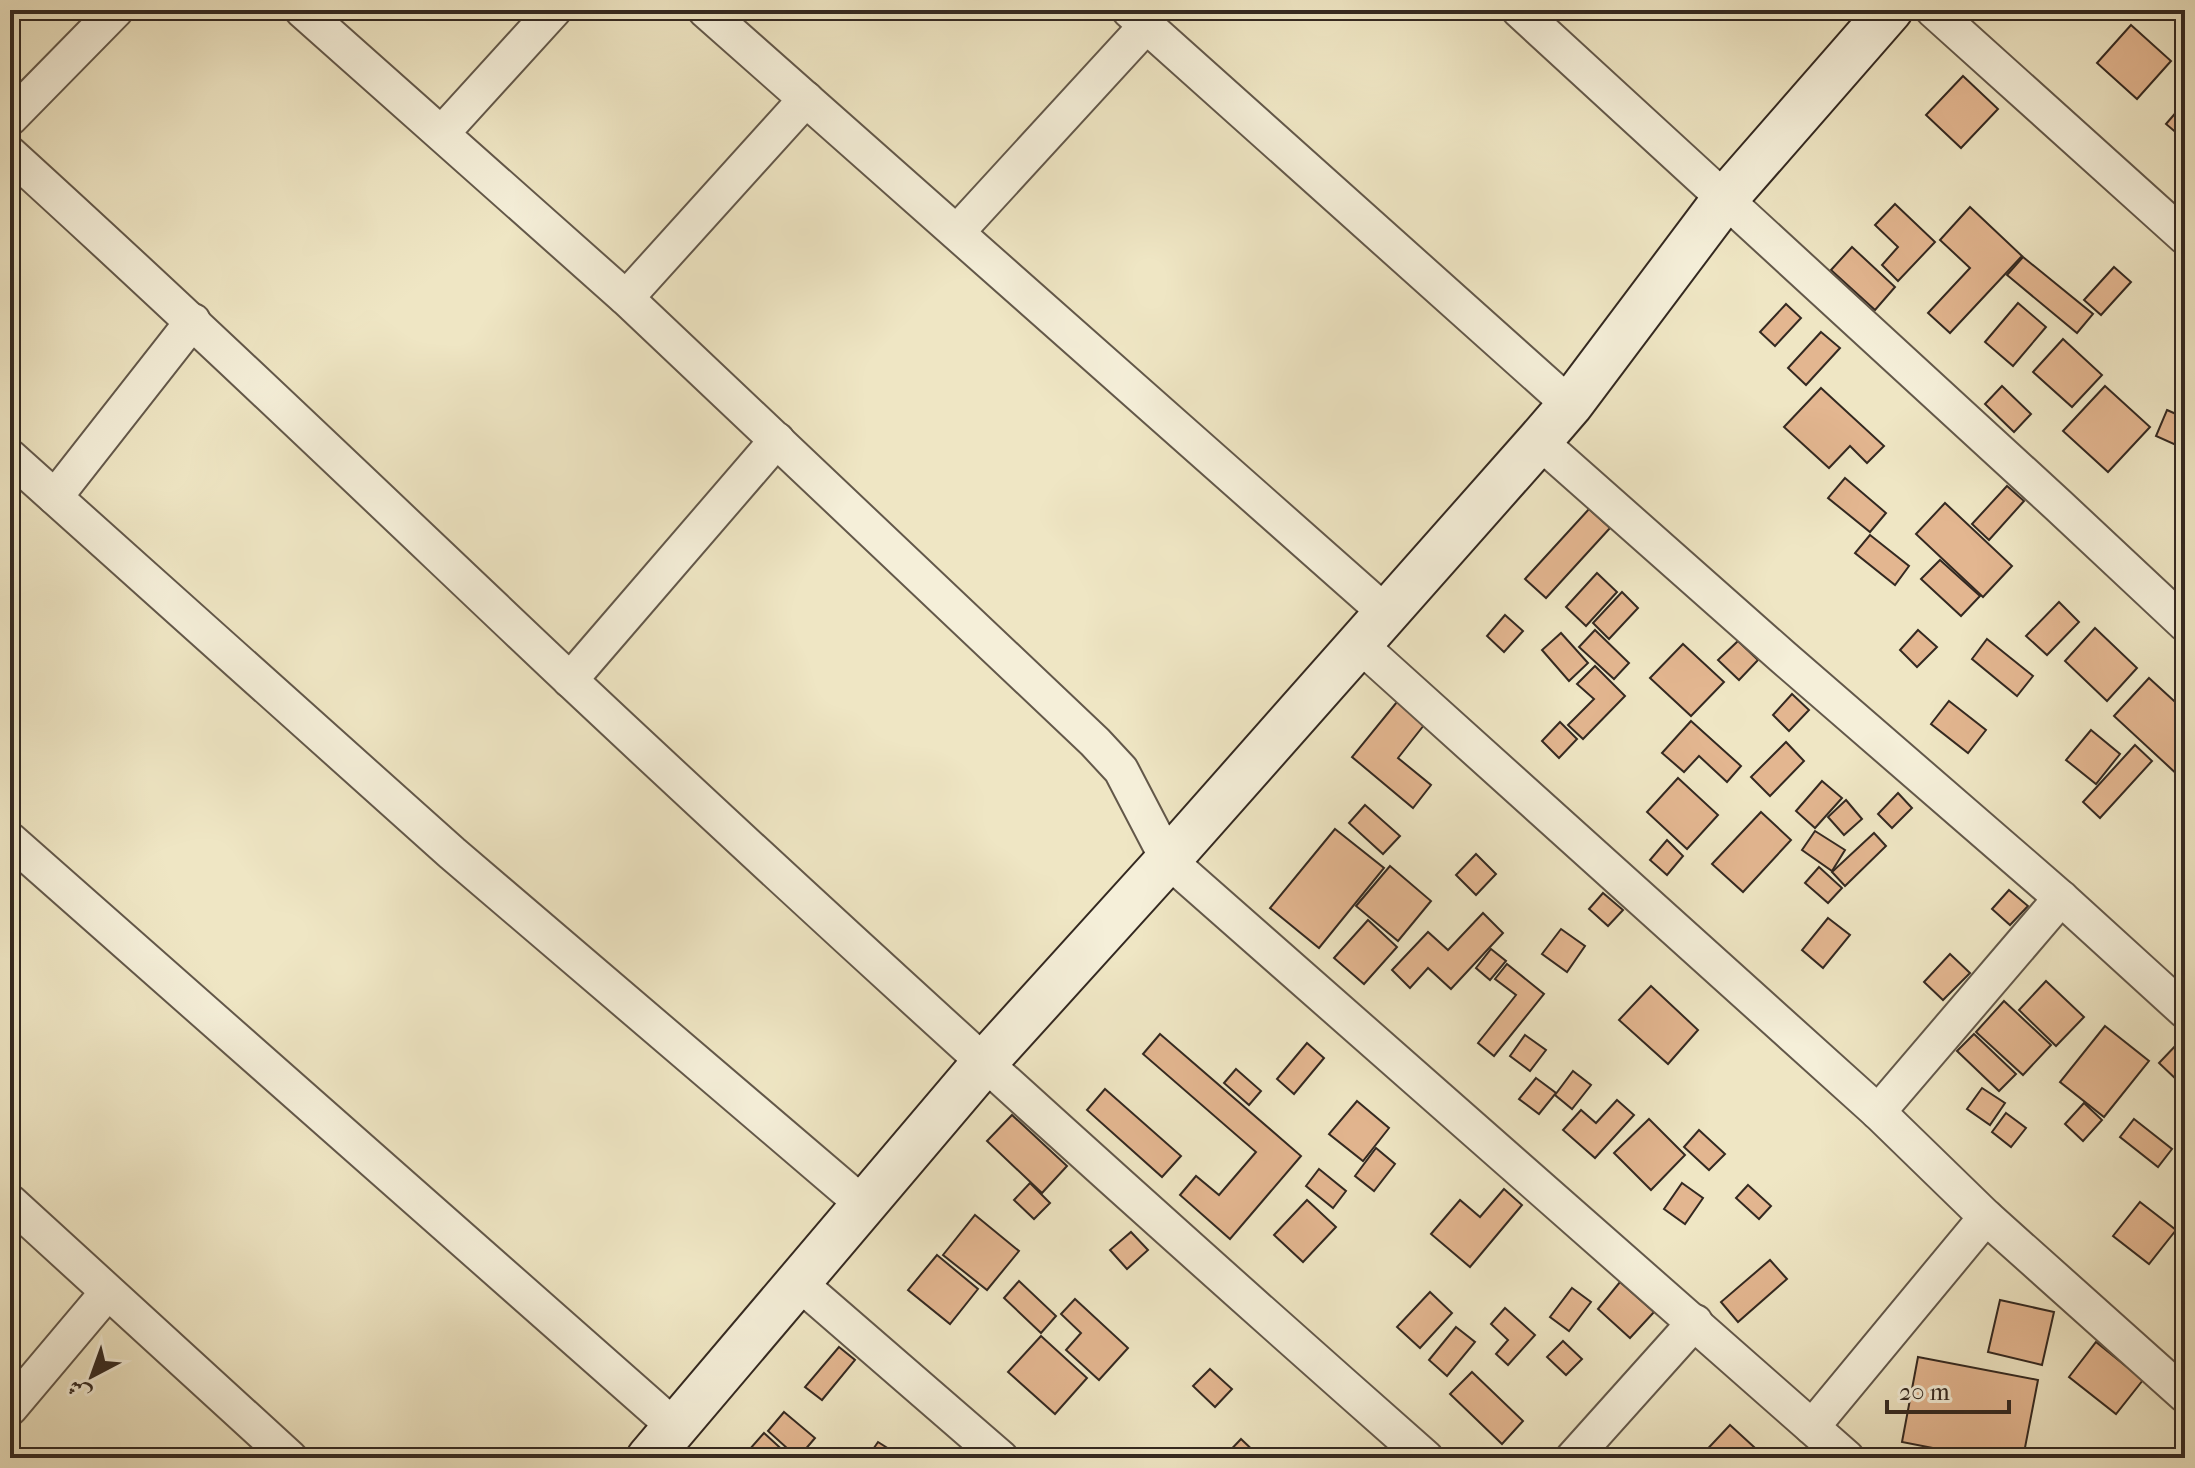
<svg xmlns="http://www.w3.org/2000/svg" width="2195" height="1468" viewBox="0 0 2195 1468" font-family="'IM FELL French Canon',Amiri,serif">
<rect width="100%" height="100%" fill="#efe6c4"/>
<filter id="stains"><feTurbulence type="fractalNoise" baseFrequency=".0025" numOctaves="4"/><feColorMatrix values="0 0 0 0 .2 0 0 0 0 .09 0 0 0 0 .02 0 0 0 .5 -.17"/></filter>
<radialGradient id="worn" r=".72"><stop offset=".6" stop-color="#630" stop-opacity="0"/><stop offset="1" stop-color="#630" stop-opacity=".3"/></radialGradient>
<g fill="#e3b690" stroke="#342921" stroke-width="2">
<path d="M2131,25L2171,61L2137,99L2097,63Z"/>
<path d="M1963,76L1998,109L1961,148L1926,115Z"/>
<path d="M2185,102V140L2166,124Z"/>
<path d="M1895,204L1935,242L1898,281L1882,265L1898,247L1875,225Z"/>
<path d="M1970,207L2022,256L1950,333L1928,313L1970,268L1940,240Z"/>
<path d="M1852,247L1895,287L1875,310L1831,270Z"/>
<path d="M2023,257L2093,314L2077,333L2007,275Z"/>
<path d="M2114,267L2131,282L2101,315L2084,300Z"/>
<path d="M2018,303L2046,327L2013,366L1985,342Z"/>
<path d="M1786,304L1801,318L1775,346L1760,332Z"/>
<path d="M1821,332L1840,348L1806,385L1788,368Z"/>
<path d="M2063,339L2102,375L2072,407L2033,372Z"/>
<path d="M2002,386L2031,414L2014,432L1985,404Z"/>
<path d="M2105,386L2150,427L2108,472L2063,431Z"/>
<path d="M1821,388L1884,446L1867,463L1850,446L1829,468L1784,427Z"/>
<path d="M2167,410L2185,418V426L2176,445L2156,436Z"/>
<path d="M1845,478L1886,513L1870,532L1828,498Z"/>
<path d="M2007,486L2024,501L1989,540L1972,524Z"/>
<path d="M1945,503L2012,566L1983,597L1916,534Z"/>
<path d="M1589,509L1610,528L1546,598L1525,579Z"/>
<path d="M1870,535L1909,566L1895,585L1855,553Z"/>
<path d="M1940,560L1980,596L1961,616L1921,579Z"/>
<path d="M1597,573L1617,592L1586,626L1566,607Z"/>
<path d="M1622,592L1638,608L1609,639L1593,623Z"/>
<path d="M2059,602L2079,622L2047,655L2026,636Z"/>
<path d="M1505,615L1523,631L1504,652L1487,636Z"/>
<path d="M2095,628L2137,668L2107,701L2065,661Z"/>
<path d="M1595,630L1629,663L1614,679L1579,647Z"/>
<path d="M1918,630L1937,647L1917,667L1900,650Z"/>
<path d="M1561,633L1588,663L1569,681L1542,650Z"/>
<path d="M1987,639L2033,676L2017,696L1972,659Z"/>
<path d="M1738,641L1758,660L1739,680L1718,660Z"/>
<path d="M1683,644L1724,682L1691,716L1650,678Z"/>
<path d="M1595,666L1625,696L1583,739L1568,725L1594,699L1577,684Z"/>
<path d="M2149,678L2185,711V772L2180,777L2114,716Z"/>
<path d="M1792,694L1809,710L1789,731L1773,715Z"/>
<path d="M1401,697L1428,720L1398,758L1431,785L1413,808L1352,757Z"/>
<path d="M1949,701L1986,730L1968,753L1931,724Z"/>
<path d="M1691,721L1741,766L1727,782L1699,756L1684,772L1662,753Z"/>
<path d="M1560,722L1577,739L1559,758L1542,741Z"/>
<path d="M2091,730L2120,754L2096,784L2066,760Z"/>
<path d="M1786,742L1804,761L1770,796L1751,777Z"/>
<path d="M2135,745L2152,761L2100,818L2083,802Z"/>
<path d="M1678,778L1718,815L1687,849L1647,812Z"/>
<path d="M1822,781L1842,798L1815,828L1796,811Z"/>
<path d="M1898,793L1912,808L1892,828L1878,814Z"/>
<path d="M1846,800L1862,819L1844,835L1828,817Z"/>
<path d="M1365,805L1400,836L1383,854L1349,823Z"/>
<path d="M1761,812L1791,840L1743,892L1712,864Z"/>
<path d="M1335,829L1384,868L1319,948L1270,908Z"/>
<path d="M1815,831L1845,850L1832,871L1802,850Z"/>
<path d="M1874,833L1886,846L1845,886L1832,872Z"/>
<path d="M1667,840L1683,856L1667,875L1650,860Z"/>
<path d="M1476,854L1496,874L1476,895L1456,875Z"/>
<path d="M1390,866L1431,901L1398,941L1356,906Z"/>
<path d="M1819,867L1842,888L1828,903L1805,883Z"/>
<path d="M2009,890L2028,906L2010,925L1992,909Z"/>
<path d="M1603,893L1623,910L1608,926L1589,909Z"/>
<path d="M1483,913L1503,933L1451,989L1428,968L1410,988L1392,970L1428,932L1448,950Z"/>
<path d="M1828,918L1850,935L1823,968L1802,950Z"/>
<path d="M1368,920L1397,947L1364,984L1334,958Z"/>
<path d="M1561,929L1585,946L1567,972L1542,954Z"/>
<path d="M1491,949L1506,961L1490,980L1476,968Z"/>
<path d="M1950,954L1970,973L1943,1000L1924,982Z"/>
<path d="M1507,964L1544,994L1494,1056L1478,1043L1516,995L1495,979Z"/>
<path d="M2046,981L2084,1017L2056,1046L2019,1010Z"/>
<path d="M1651,986L1698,1030L1668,1064L1619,1020Z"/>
<path d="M2004,1001L2051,1045L2023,1075L1976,1032Z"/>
<path d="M2105,1026L2149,1061L2104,1117L2060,1082Z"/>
<path d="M1160,1034L1301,1156L1230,1239L1180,1195L1196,1176L1219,1195L1256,1152L1143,1054Z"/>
<path d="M1974,1034L2016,1074L1999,1091L1957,1051Z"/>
<path d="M1525,1035L1546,1050L1530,1071L1510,1056Z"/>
<path d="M2179,1042L2185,1048V1073L2178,1081L2159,1063Z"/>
<path d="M1307,1043L1324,1058L1294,1094L1277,1079Z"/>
<path d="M1236,1069L1261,1091L1249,1105L1224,1083Z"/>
<path d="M1573,1071L1591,1085L1572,1109L1555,1095Z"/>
<path d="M1536,1078L1556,1093L1539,1114L1519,1099Z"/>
<path d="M1982,1088L2005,1103L1990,1125L1967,1109Z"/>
<path d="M1105,1089L1181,1156L1162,1177L1087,1110Z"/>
<path d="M1617,1100L1634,1115L1595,1158L1563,1130L1581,1110L1596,1123Z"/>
<path d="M1357,1101L1389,1128L1363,1161L1329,1134Z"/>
<path d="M2084,1103L2102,1120L2083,1141L2065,1124Z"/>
<path d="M2006,1113L2026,1128L2011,1147L1992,1132Z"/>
<path d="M1012,1115L1067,1166L1042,1193L987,1141Z"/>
<path d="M1649,1119L1685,1155L1651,1190L1614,1153Z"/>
<path d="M2134,1119L2172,1149L2158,1167L2120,1137Z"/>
<path d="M1699,1130L1725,1154L1709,1170L1684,1147Z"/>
<path d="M1376,1148L1395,1164L1374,1191L1355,1176Z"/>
<path d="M1319,1169L1346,1191L1333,1208L1306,1186Z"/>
<path d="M1030,1183L1050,1203L1034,1219L1014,1200Z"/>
<path d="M1682,1183L1703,1198L1685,1224L1664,1209Z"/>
<path d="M1748,1185L1771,1206L1759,1219L1736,1198Z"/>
<path d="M1504,1189L1522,1205L1470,1267L1431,1234L1460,1200L1480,1217Z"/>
<path d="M1307,1200L1336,1227L1303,1262L1274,1235Z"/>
<path d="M2140,1202L2176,1230L2149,1264L2113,1236Z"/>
<path d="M975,1215L1019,1251L987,1290L943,1255Z"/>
<path d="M1131,1232L1148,1250L1127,1269L1110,1250Z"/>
<path d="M937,1255L978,1289L950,1324L908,1290Z"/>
<path d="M1770,1260L1787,1279L1738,1322L1721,1302Z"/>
<path d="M1019,1281L1056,1316L1041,1333L1004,1298Z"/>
<path d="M1620,1282L1654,1312L1630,1338L1598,1309Z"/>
<path d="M1572,1288L1591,1302L1569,1331L1550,1317Z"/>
<path d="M1430,1292L1452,1313L1420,1348L1397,1327Z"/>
<path d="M1075,1299L1128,1348L1099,1380L1066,1350L1081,1333L1061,1314Z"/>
<path d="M2000,1300L2054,1312L2042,1365L1988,1352Z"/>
<path d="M1505,1308L1535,1335L1508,1365L1496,1354L1508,1340L1491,1324Z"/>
<path d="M1456,1327L1475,1342L1447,1376L1429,1360Z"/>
<path d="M1041,1336L1087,1378L1055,1414L1008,1372Z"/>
<path d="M1563,1341L1582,1359L1566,1375L1547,1357Z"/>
<path d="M2096,1342L2143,1380L2116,1414L2069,1377Z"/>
<path d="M839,1347L855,1360L822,1400L805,1387Z"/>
<path d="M1918,1357L2038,1380L2023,1458H1984L1902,1442Z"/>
<path d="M1210,1369L1232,1389L1215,1407L1193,1386Z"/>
<path d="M1472,1372L1523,1421L1502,1444L1450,1394Z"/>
<path d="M784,1412L815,1438L798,1458L768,1431Z"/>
<path d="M1730,1425L1766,1458H1699Z"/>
<path d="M764,1433L788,1455L785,1458H742Z"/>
<path d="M1241,1439L1261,1458H1223Z"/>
<path d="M878,1442L900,1456L898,1458H867Z"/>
</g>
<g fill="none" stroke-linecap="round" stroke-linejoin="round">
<g stroke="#63584a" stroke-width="38">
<g id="street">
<path d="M302,10L626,298L1095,742L1121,770L1168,860L1847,1458"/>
<path d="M705,10L1386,613"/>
<path d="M1129,10L1570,405"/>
<path d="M1519,10L2058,505L2185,624"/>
<path d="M1933,10L2185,237"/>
<path d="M10,118L116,10"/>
<path d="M442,133L554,10"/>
<path d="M10,154C199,326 382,502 567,677C849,942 1136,1202 1426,1458"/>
<path d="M957,232L1146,26"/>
<path d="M626,298L806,99"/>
<path d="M1539,441L1783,657L2061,898L2185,1011"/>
<path d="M10,457L452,853L864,1205"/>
<path d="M55,497L193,321"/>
<path d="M1360,645L1878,1112L1986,1217L2185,1395"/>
<path d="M570,680L777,440"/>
<path d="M10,840L675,1427"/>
<path d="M1878,1112L2061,898"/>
<path d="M10,1202L290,1458"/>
<path d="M799,1283L1001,1458"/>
<path d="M10,1408L107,1293"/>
<path d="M1812,1427L1986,1217"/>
<path d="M1573,1458L1695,1322"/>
</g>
</g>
<g stroke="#342921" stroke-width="48">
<path id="secondary" d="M649,1458L985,1062L1168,860L1539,441L1570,405L1724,200L1890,10"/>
</g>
<use href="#street" stroke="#f5efd9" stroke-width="34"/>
<use href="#secondary" stroke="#f5efd9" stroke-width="44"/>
</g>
<rect width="2195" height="1468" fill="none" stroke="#efe6c4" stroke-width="40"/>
<rect x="12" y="12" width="2171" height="1444" fill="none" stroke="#342921" stroke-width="4"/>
<rect x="20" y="20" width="2155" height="1428" fill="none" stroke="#342921" stroke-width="2"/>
<g transform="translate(92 1376) rotate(221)" stroke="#f5efd9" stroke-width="6" paint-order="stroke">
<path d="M0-6L14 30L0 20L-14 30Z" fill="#342921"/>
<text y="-12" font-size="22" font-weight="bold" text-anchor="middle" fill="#342921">ش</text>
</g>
<path d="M1887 1400v12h122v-12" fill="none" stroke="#342921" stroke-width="4"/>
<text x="1899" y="1400" font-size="24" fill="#342921" stroke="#f5efd9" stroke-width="6" paint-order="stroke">20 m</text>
<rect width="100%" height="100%" filter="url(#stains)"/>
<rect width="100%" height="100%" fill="url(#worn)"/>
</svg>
